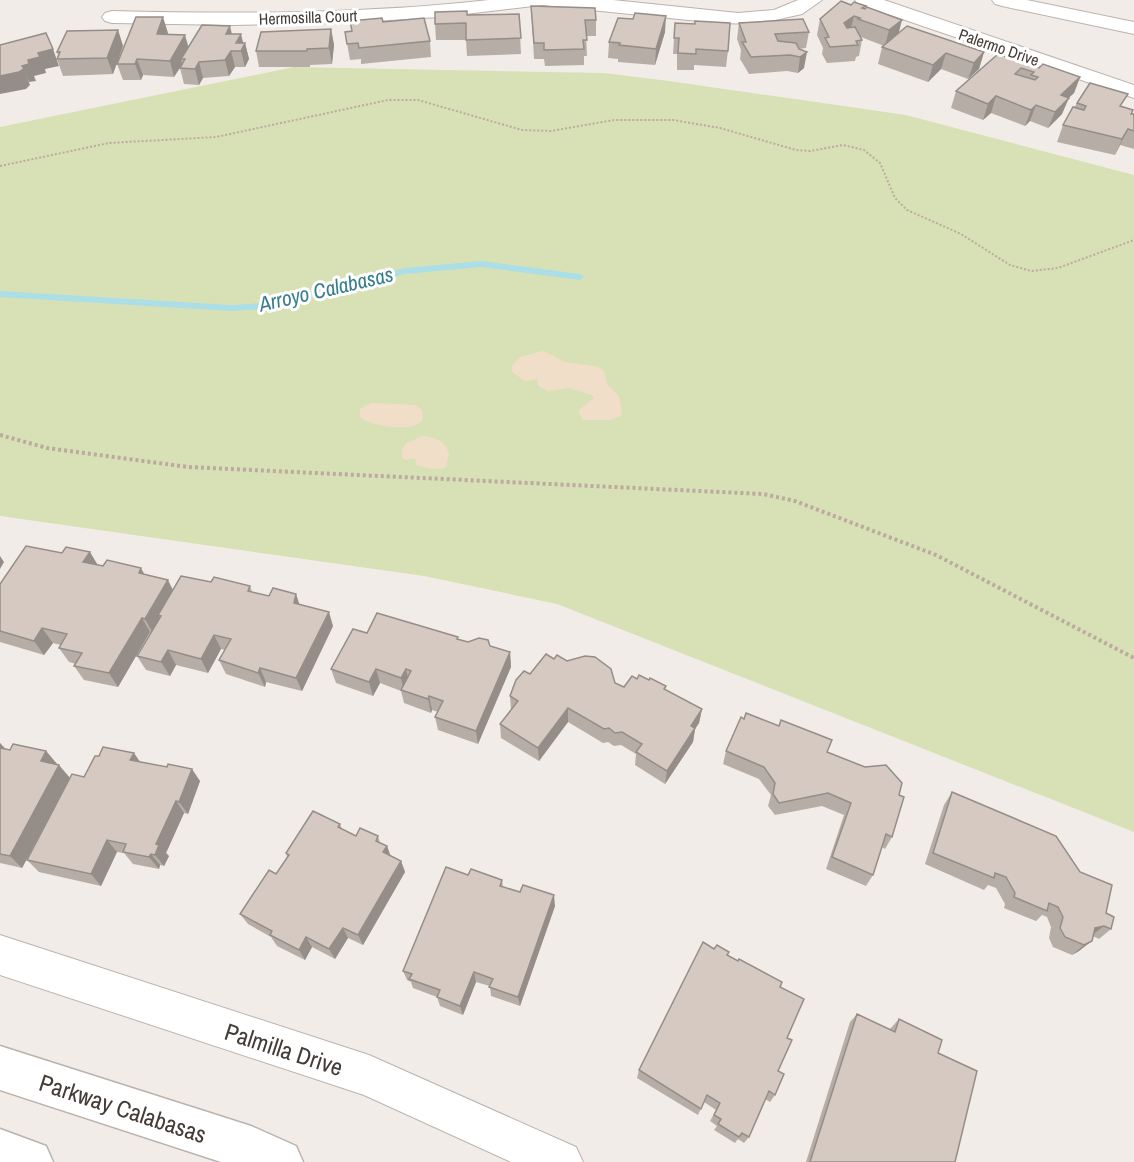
<svg xmlns="http://www.w3.org/2000/svg" width="1134" height="1162" viewBox="0 0 1134 1162" font-family="'Archivo Narrow',sans-serif">
<rect width="100%" height="100%" fill="#f2ece8"/>
<path fill="#d8e1b6" d="M294,67L604,73L669,81L906,115L1134,175V832L557,604L424,576L0,516V127Z"/>
<g fill="#f1dec8">
<path d="M543,351L565,362L598,367L604,371L607,384L619,396L622,415L611,420H583L578,411L594,398L592,395L569,388L548,391L538,386L537,379L525,381L512,372V366L520,357Z"/>
<path d="M371,403L415,405L422,410L423,419C415,434 371,426 360,417V409Z"/>
<path d="M422,436C435,437 446,441 449,454L446,467C437,471 426,468 417,465L415,458L406,460L402,458V451L405,444Z"/>
</g>
<g fill="none" stroke-linecap="round" stroke-linejoin="round">
<path fill="#abdee7" fill-rule="evenodd" d="M482,261L580,274L584,277L580,280L482,267L405,274L262,309L231,311L0,297V291L231,305L262,303L405,268Z"/>
<g stroke="#bcb2ac" stroke-width="2">
<g id="minor">
<path d="M489,0H613L738,13L774,10L798,0H822L802,14L758,24L718,23L542,5L440,17L340,23L233,25L112,23L105,21L102,17L105,13L112,11C238,14 364,14 489,0Z"/>
<path d="M855,0H884L1134,85V98L858,4Z"/>
<path d="M992,0H1027L1134,22V34L1002,6L995,4Z"/>
<path d="M0,935L369,1055L576,1147L583,1162H511L364,1095L0,975Z"/>
</g>
</g>
<g stroke="#bcb2ac" stroke-width="3">
<g id="tertiary">
<path d="M0,1046L251,1126L296,1146L303,1162H221L0,1090Z"/>
<path d="M0,1129L46,1146L53,1162H0Z"/>
</g>
</g>
<path stroke="#bcaa9f" stroke-width="2" stroke-dasharray="2 2" stroke-linecap="butt" d="M0,166L109,143L216,137L388,100H418L522,130L551,131L614,120H673L720,128L796,150L810,151L843,145L864,150L880,163L895,198L907,210L961,234L1010,265L1031,271L1058,268L1134,240"/>
<path stroke="#bcaa9f" stroke-width="4" stroke-dasharray="3 3" stroke-linecap="butt" d="M0,435L47,448L188,467L763,494L795,501L936,555L1134,658"/>
<use href="#minor" fill="#fff" fill-rule="evenodd"/>
<use href="#tertiary" fill="#fff" fill-rule="evenodd"/>
</g>
<g fill="#b7ada7">
<path d="M531,6L596,20V36H586L587,56H584V65L545,66L544,59H534Z"/>
<path d="M865,9L899,33L984,52L979,69L968,79L941,69L928,82L878,64L882,47L884,46L861,37L862,40L859,56L856,57L855,61L827,63L822,54L823,48L817,35L820,19Z"/>
<path d="M519,14L521,54L467,56L466,40H436L435,24L467,15Z"/>
<path d="M383,22L430,41L431,57L361,64V59L350,60L345,32L352,31Z"/>
<path d="M675,23L728,51L726,67L694,65V70H677V54H673Z"/>
<path d="M739,23L809,32L806,48L799,49L804,68L798,73L787,71L749,74L740,59L741,50L737,39Z"/>
<path d="M331,29L334,45L332,64L310,65V67H259L256,51Z"/>
<path d="M118,30L123,46L113,74L63,76L57,59L58,55L57,52Z"/>
<path d="M665,32L655,65L618,62V59L608,58L609,42Z"/>
<path d="M168,33V34L188,47L232,34L243,43H245L249,59L245,67H235L229,76L203,78L199,85L184,84L180,68L174,77L143,75L141,80H123L117,64Z"/>
<path d="M998,54L1039,68L1080,77L1074,93L1068,98L1062,114L1048,128L1030,121L1025,126L991,113L983,120L951,108L956,91Z"/>
<path d="M1077,103L1122,107L1134,114V149L1120,145L1115,155L1057,142L1063,125Z"/>
<path d="M98,565L145,575L173,590L211,582L250,586L252,592L300,605L333,626L302,691L266,682L265,687L226,674L219,660L225,650L221,649L208,673L176,665L170,676L146,670L137,656L151,633L150,632L118,687L84,680L74,666L76,664L69,662L59,648L61,645L53,643L44,655L0,642V584Z"/>
<path d="M367,633L458,637V639L468,642L490,646L510,652L511,667L478,744L438,730L435,717L438,712L432,710L431,713L404,703L401,691L380,683L373,696L336,683L331,669Z"/>
<path d="M554,659L567,661L624,687L637,679L649,680L666,686L665,690L702,709L699,723L695,729L693,742L665,784L635,765L636,754L621,745L614,746L608,742L603,743L568,722L539,761L501,738L500,724L511,710L510,696L530,674Z"/>
<path d="M0,743L6,749L10,750L46,751L57,764V765L70,778L22,868L0,863Z"/>
<path d="M726,751L827,752L899,795L892,837L885,849L882,847L873,875L866,886L826,869L844,815L822,806L775,815L768,806L771,795L759,779L723,764Z"/>
<path d="M140,762L200,781L188,814L184,813L166,853L169,856L164,866L160,865L159,869L133,864L124,853L117,852L101,886L39,872L27,860L84,777Z"/>
<path d="M952,792L1106,913L1111,929L1099,939L1093,936L1079,951L1072,955L1053,947L1049,938L1051,927L1047,917L1042,915L1036,921L1004,908L1005,904L996,888L988,885L984,890L925,864L944,805Z"/>
<path d="M340,824L342,829L356,836H378L380,843L387,846L390,855L401,861L405,872L363,945L348,938L335,959L312,947L305,960L277,946L271,937L248,924L240,914L276,874L287,857L286,853Z"/>
<path d="M468,875L502,880L503,887L555,906L520,1006L491,996L490,986L476,982L463,1015L440,1006L437,997L413,988L411,982L407,980L403,971Z"/>
<path d="M714,949L727,956L780,987L787,1038L778,1071L775,1095L770,1102L765,1099L749,1137L744,1143L738,1139L735,1143L714,1130L717,1126L710,1121L716,1110L704,1102L698,1115L637,1078L639,1070Z"/>
<path d="M857,1014L890,1029L899,1019L938,1053L955,1162H806L850,1022Z"/>
</g>
<g fill="#958d88">
<path d="M666,16L665,32L655,65L656,49Z"/>
<path d="M854,16L850,32L841,39L844,23Z"/>
<path d="M163,17L168,33L162,50L157,34Z"/>
<path d="M902,20L898,36L885,46L889,30Z"/>
<path d="M230,26L234,43L226,34Z"/>
<path d="M331,29L334,45L332,64L329,48Z"/>
<path d="M118,30L123,46L113,74L107,58Z"/>
<path d="M241,34L244,46L245,43L249,59L245,67L241,51L236,43Z"/>
<path d="M185,35L190,52L181,59L182,64L174,77L170,61Z"/>
<path d="M53,49L59,66L45,69L46,73L34,76L36,81L29,82L22,66L28,60L38,53Z"/>
<path d="M231,51L235,67L229,76L225,60Z"/>
<path d="M807,52L804,68L798,73L800,57Z"/>
<path d="M984,52L979,69L968,79L974,63Z"/>
<path d="M946,53L941,69L928,82L933,65Z"/>
<path d="M137,59L143,75L141,80L135,64Z"/>
<path d="M199,62L203,78L199,85L195,69Z"/>
<path d="M24,69L30,85L26,89L0,94V76Z"/>
<path d="M1080,77L1074,93L1055,111L1061,95Z"/>
<path d="M996,96L991,113L983,120L988,104Z"/>
<path d="M1069,98L1062,114L1048,128L1055,112Z"/>
<path d="M1036,105L1030,121L1025,126L1031,110Z"/>
<path d="M1128,129L1115,155L1122,139Z"/>
<path d="M90,552L99,567L83,562Z"/>
<path d="M0,556L4,562L0,569Z"/>
<path d="M141,568L149,583L139,573Z"/>
<path d="M168,580L175,594L161,616L158,615L161,620L153,633L145,619Z"/>
<path d="M296,594L301,609L294,603Z"/>
<path d="M329,612L333,626L302,691L296,678Z"/>
<path d="M142,618L150,632L118,687L109,673Z"/>
<path d="M42,628L53,643L44,655L34,641Z"/>
<path d="M214,635L221,649L208,673L201,659Z"/>
<path d="M168,650L176,665L170,676L161,662Z"/>
<path d="M510,652L511,667L478,744L476,731Z"/>
<path d="M260,668L266,682L265,687L258,673Z"/>
<path d="M376,669L380,683L373,696L369,682Z"/>
<path d="M406,669L409,683L404,692L401,678Z"/>
<path d="M429,696L432,710L431,713L428,699Z"/>
<path d="M568,708V722L539,761L538,748Z"/>
<path d="M702,709L699,723L695,729L693,742L665,784L667,771L691,726Z"/>
<path d="M0,743L10,755L0,753Z"/>
<path d="M46,751L57,764L52,774L41,761Z"/>
<path d="M134,753L143,766L130,760Z"/>
<path d="M59,765L70,778L22,868L10,856Z"/>
<path d="M192,769L200,781L188,814L179,802Z"/>
<path d="M176,801L184,813L166,853L169,856L164,866L155,855L156,844Z"/>
<path d="M107,840L117,852L101,886L91,874Z"/>
<path d="M387,846L391,857L383,852Z"/>
<path d="M151,854L160,865L159,869L149,857Z"/>
<path d="M401,861L405,872L363,945L358,935Z"/>
<path d="M554,895L555,906L520,1006L518,997Z"/>
<path d="M1104,926L1091,936L1095,928Z"/>
<path d="M343,928L348,938L335,959L329,949Z"/>
<path d="M306,937L312,947L305,960L299,950Z"/>
<path d="M1092,941L1079,951L1072,955L1084,945Z"/>
<path d="M474,972L476,982L463,1015L460,1006Z"/>
</g>
<g fill="#d5c9c2" stroke="#958d88" stroke-width="1.5" fill-rule="evenodd">
<path d="M841,1L851,5L854,2L866,6L862,8L865,9L867,7L902,20L889,30L858,19L860,18L854,16L844,23L847,28L855,27L862,40L856,41L858,45L830,47L825,38L829,37L820,19Z"/>
<path d="M531,6L595,8L596,20H585L587,40H583L584,49L544,50V43H534Z"/>
<path d="M467,11V15L519,14L521,38L466,40V23L435,24V12Z"/>
<path d="M635,13L666,16L656,49L619,45L620,43L609,42L618,18L633,19Z"/>
<path d="M136,17H163L157,34L185,35L170,61L137,59L135,64H117Z"/>
<path d="M382,18L383,22L424,18L430,41L359,48L358,43L347,44L345,32L352,31L350,21Z"/>
<path d="M803,19L809,32L775,34L778,41L796,43L799,49L807,52L800,57L790,55L751,57L742,42H746L739,23Z"/>
<path d="M695,21L730,23L728,51L696,49V54L678,53L679,38H674L675,23L695,24Z"/>
<path d="M202,25L230,26L226,34H241L236,43H245L241,51H231L225,60L199,62L195,69L180,68L185,59H181Z"/>
<path d="M907,26L984,52L974,63L946,53L933,65L882,47Z"/>
<path d="M331,29L329,48L307,49V51H256L261,32Z"/>
<path d="M118,30L107,58L57,59L60,52H57L67,31Z"/>
<path d="M46,33L53,49L38,53L40,57L28,60L29,64L22,66L24,69L19,72L0,76V44V45Z"/>
<path d="M998,54L1039,68L1043,64L1080,77L1061,95L1069,98L1055,112L1036,105L1031,110L996,96L988,104L956,91ZM1021,68L1034,72L1031,75L1038,77L1035,80L1015,74Z"/>
<path d="M1090,83L1128,94L1120,106L1133,110L1131,114H1134V131L1128,129L1122,139L1063,125L1073,107L1084,110L1086,106L1077,103Z"/>
<path d="M26,546L62,553L66,547L90,552L83,562L103,566L107,560L141,568L139,573L168,580L145,619L142,618L109,673L74,666L82,653L59,648L67,634L42,628L34,641L0,631V584Z"/>
<path d="M181,576L211,582L214,577L250,586L248,591L269,596L273,588L296,594L294,603L329,612L296,678L260,668L258,673L219,660L231,639L214,635L201,659L168,650L161,662L137,656L161,616L158,615Z"/>
<path d="M377,613L458,637L457,639L468,642L479,638L488,640L490,646L510,652L476,731L435,717L443,701L429,696L428,699L401,690L411,671L406,669L401,678L376,669L369,682L331,669L353,629L367,633Z"/>
<path d="M546,654L554,659L557,655L567,661L585,656L595,657L611,669L615,683L624,687L632,676L637,679L639,675L649,680L650,678L666,686L664,689L702,709L691,726L695,728L667,771L636,752L642,744L622,732L615,733L609,728L604,729L568,708L538,748L500,724L518,701L510,696L516,680L524,671L530,674Z"/>
<path d="M746,713L779,726L781,720L832,740L827,752L865,767L886,765L902,783L899,795L904,797L892,837L886,834L873,875L832,857L851,803L828,793L779,803L773,794L775,783L764,767L726,751L741,717L744,719Z"/>
<path d="M13,744L46,751L41,761L59,765L10,856L0,854V748L10,750Z"/>
<path d="M103,747L134,753L130,760L167,767L168,764L192,769L179,802L176,801L156,844L159,845L155,855L151,854L149,857L123,852L126,844L107,840L91,874L27,860L72,774L84,777L95,756H99Z"/>
<path d="M952,792L1056,836L1080,872L1112,885L1106,913L1114,917L1111,929L1104,926L1095,928L1092,941L1084,945L1065,937L1060,928L1063,917L1058,907L1049,903L1047,911L1014,897L1015,893L1006,877L995,873L994,878L933,853Z"/>
<path d="M313,811L340,824L338,827L356,836L360,828L378,836L376,841L387,846L383,852L401,861L358,935L343,928L329,949L306,937L299,950L270,935L272,931L240,914L269,870L276,874L289,855L286,853Z"/>
<path d="M446,867L468,875L471,869L502,880L500,886L520,892L523,885L554,895L518,997L489,987L493,979L474,972L460,1006L437,997L440,990L409,979L412,974L403,971Z"/>
<path d="M703,942L714,949L717,945L729,952L727,955L738,961L739,959L782,982L780,987L804,999L787,1038L792,1040L778,1071L784,1074L775,1095L769,1091L749,1137L742,1133L739,1137L718,1124L721,1119L714,1115L720,1103L707,1095L701,1109L639,1070Z"/>
<path d="M857,1014L895,1032L899,1019L942,1040L938,1053L977,1071L955,1162H810Z"/>
</g>
<g text-anchor="middle" dominant-baseline="central" stroke-width="6" stroke-linejoin="round" paint-order="stroke">
<g font-size="16" fill="#443c37" stroke="#fff">
<text transform="translate(308 17) rotate(-2)">Hermosilla Court</text>
<text transform="translate(999 47) rotate(19)">Palermo Drive</text>
</g>
<g font-size="21" font-style="italic" fill="#377e8d" stroke="#fff">
<text transform="translate(326 289) rotate(-13)">Arroyo Calabasas</text>
</g>
<g font-size="24" fill="#443c37" stroke="#fff">
<text transform="translate(284 1049) rotate(18)">Palmilla Drive</text>
<text transform="translate(123 1108) rotate(18)">Parkway Calabasas</text>
</g>
</g>
</svg>
